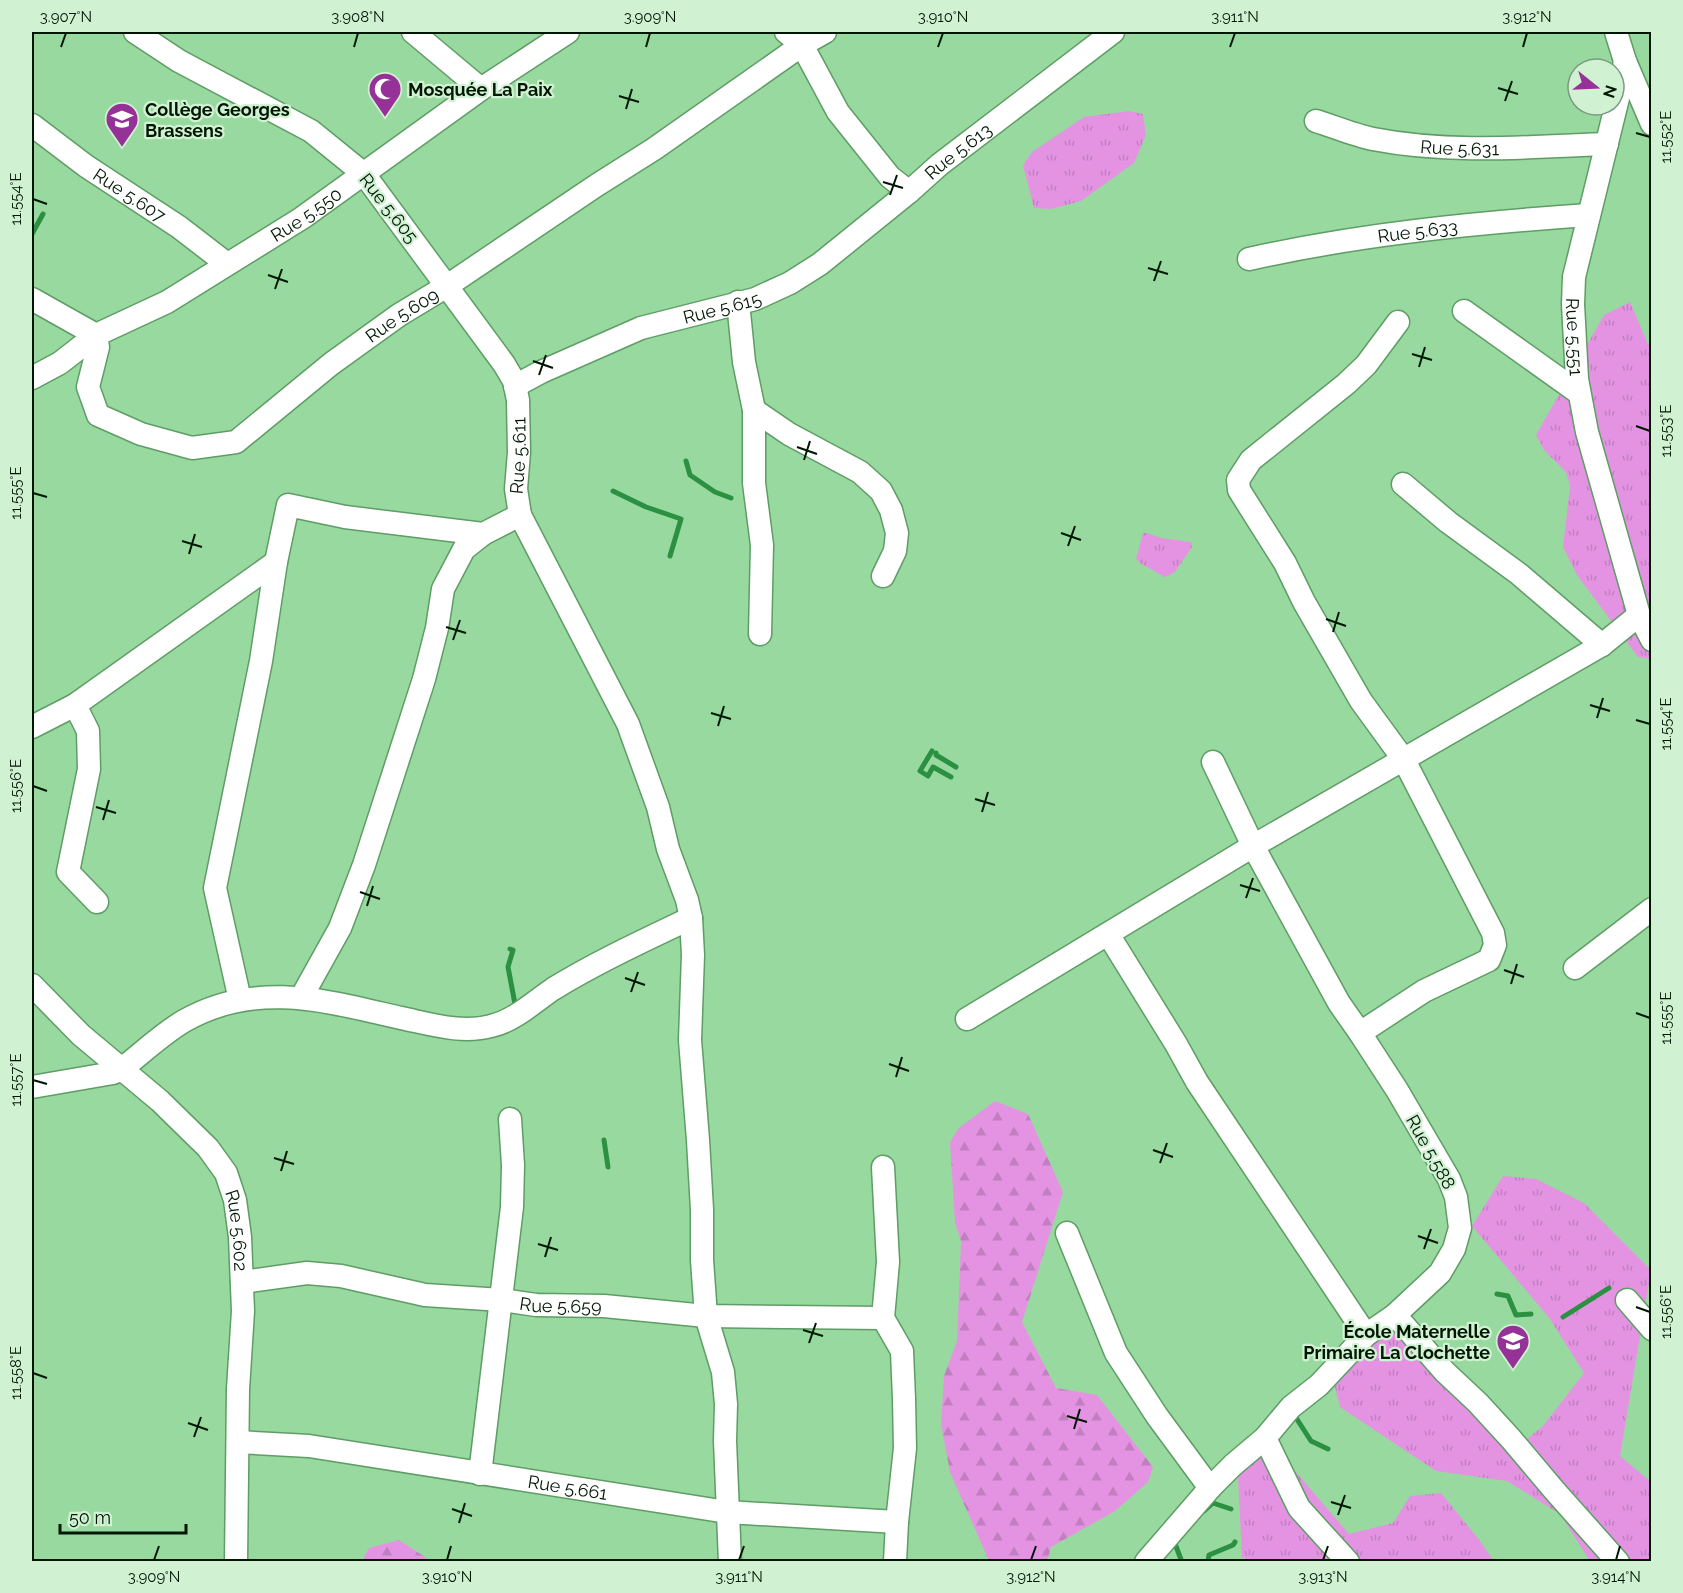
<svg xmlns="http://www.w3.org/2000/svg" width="1683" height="1593" viewBox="0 0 1683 1593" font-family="Raleway,sans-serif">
<defs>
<pattern id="grass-tufts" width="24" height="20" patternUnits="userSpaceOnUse" patternTransform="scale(1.5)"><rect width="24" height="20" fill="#e493e3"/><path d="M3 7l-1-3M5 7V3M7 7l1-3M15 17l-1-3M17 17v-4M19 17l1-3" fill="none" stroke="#c27ec1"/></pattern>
<pattern id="forest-firs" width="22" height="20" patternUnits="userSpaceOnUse" patternTransform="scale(1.5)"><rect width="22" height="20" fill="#e493e3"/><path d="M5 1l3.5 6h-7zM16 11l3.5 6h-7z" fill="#c27ec1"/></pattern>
</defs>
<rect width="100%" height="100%" fill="#98d99f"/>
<g fill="url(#grass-tufts)">
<path d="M1129,111L1143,114L1146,135L1134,163L1081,201L1051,209L1034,208L1023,165L1032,152L1084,117Z"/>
<path d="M1630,302L1647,342L1651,347V659L1638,657L1577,575L1563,547L1570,486L1566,472L1544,450L1536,435L1604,315Z"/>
<path d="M1143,533H1147L1161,538L1191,542L1192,547L1175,572L1165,577L1140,563L1136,559Z"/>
<path d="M1503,1176L1536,1179L1584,1203L1651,1270L1620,1456L1651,1482V1561H1590L1560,1514L1507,1481L1436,1471L1340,1407L1333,1379L1384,1327L1418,1337L1510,1453L1543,1426L1584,1373L1550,1319L1472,1226Z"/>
<path d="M1276,1449L1349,1534L1393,1523L1410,1496L1441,1493L1480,1541L1494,1561H1251L1242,1557L1238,1478L1255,1454Z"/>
</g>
<g fill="url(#forest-firs)">
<path d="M995,1101L1028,1114L1063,1192L1022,1322L1056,1388L1097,1395L1153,1467L1148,1482L1115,1511L1051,1547L1047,1561H989L950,1472L941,1424L944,1376L957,1341L961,1241L955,1223L950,1142L959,1128Z"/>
<path d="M399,1540L425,1557L429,1561H362L369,1548Z"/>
</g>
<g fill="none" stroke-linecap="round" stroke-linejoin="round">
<g stroke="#2b9041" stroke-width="5">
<path d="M32,234L43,214"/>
<path d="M686,461L690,475L715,492L731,498"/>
<path d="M613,491L646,507L681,519L670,556"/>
<path d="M932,751L920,771L928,776L933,767L951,777"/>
<path d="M936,753V755L956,767"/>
<path d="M510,949L513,950L508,967L515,1004"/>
<path d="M604,1140L608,1167"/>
<path d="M1497,1294L1508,1296L1516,1315L1531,1314"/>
<path d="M1563,1317L1609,1288"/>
<path d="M1293,1413L1311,1441L1328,1449"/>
<path d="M1204,1511L1213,1503L1231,1509"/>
<path d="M1174,1541L1182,1562"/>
<path d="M1206,1562L1208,1561L1209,1555L1233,1545L1235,1542"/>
</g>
<g stroke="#5e9d65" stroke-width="25">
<g id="minor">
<path d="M413,32L481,89"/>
<path id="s1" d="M786,32L802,45L838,112L890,177L909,192L939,165L1113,32"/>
<path d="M1616,32L1625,61L1652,124"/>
<path id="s2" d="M1625,61L1618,98L1574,277L1573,304L1577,379L1587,432L1639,615L1652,640"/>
<path id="s3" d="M1316,121C1335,127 1354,135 1373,139C1450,154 1529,147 1607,144"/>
<path id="s4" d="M32,125L86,166L179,227L227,264"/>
<path id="s5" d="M1249,259C1360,234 1474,223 1588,215"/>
<path id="s6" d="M32,299L96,335L98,347L88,387L98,415L141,434L192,448L236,442L331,364L399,315L447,286L597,185L654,149L802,45L825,32"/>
<path d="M738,302L744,362L754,410V483L762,545L760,634"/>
<path d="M1464,311L1579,393"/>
<path id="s7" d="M32,378L60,363L96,335L167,302L302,218L481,89L568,32"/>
<path id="s8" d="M515,386L541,372L641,328L755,299L790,283L820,264L909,192"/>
<path d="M754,410L789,434L860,472L881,491L891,510L897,533L895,551L883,576"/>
<path d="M1403,484L1448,522L1519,574L1602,645"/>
<path d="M520,515L628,724L658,807L668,849L687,900L691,918L693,955L690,1040L698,1140L702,1210V1260L706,1316L723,1372L726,1404L725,1441L730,1562"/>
<path d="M75,705L88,731L89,769L68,872L97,902"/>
<path id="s9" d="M32,727L75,705L276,562L288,505L345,517L483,534L520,515L516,489L519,452L518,400L514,381L504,364L364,174L311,131L179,61L135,32"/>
<path d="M1213,762L1253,846L1339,1003L1360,1033"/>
<path d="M1108,934L1176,1044L1197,1082L1366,1335"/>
<path d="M1575,968L1652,909"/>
<path id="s10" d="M32,985L81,1035L160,1101L208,1148L226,1173L235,1200L240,1237L243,1311L238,1389L236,1562"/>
<path d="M301,998L340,928L364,865L424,679L437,628L443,589L464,549L483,534"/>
<path d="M240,1000L215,888L261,661L276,562"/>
<path d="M967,1019L1253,846L1602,645L1639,615"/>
<path d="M32,1087L113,1073L123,1068C142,1053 162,1034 184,1021C256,980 326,1001 401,1018C430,1024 462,1034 491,1026C514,1021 534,1002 553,989C597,962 645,940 691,918"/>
<path d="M883,1167L888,1262L883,1318L902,1351L904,1399L905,1448L897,1522L895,1562"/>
<path d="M1067,1233L1116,1353L1157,1416L1210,1488"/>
<path id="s11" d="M242,1282L307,1273L341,1276L425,1295L502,1300L536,1305L604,1306L706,1316L883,1318"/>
<path d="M1627,1300L1652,1329"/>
<path d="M1395,1315L1445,1372L1478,1403L1511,1439L1554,1490L1618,1562"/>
<path d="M1265,1438L1299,1508L1348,1562"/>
<path id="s12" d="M238,1442L309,1446L727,1512L897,1522"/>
<path d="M480,1474L512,1207L513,1165L510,1119"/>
<path d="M1146,1562L1210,1488L1233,1465L1265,1438L1291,1407L1319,1385L1366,1335L1395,1315L1440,1273L1454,1249L1460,1228L1456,1197L1449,1179L1397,1090L1360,1033L1424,991L1489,960L1495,945L1493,933L1404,760L1361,701L1304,602L1285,563L1239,490L1238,480L1251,460L1346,384L1366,365L1398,322"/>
</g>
</g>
<use href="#minor" stroke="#fff" stroke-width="22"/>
</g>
<path fill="none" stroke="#001704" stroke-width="2" d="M61,47L66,33M354,47L358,33M646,47L650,33M938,47L943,33M1230,47L1235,33M1523,47L1527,33M1498,88L1518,94M619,96L639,102M1505,101L1512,81M626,109L632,89M1636,133L1650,137M883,182L903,188M890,195L897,175M33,199L47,204M1148,268L1168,274M268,275L288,282M1154,281L1161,261M275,289L282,269M1412,354L1432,360M533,361L553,368M1419,367L1425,347M539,375L546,355M1636,426L1650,431M797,447L817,454M804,460L810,441M33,493L47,497M1061,533L1081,540M182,541L202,547M1068,546L1075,526M189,554L195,534M1326,619L1346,626M446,627L466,633M1333,632L1339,612M453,640L460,620M1590,705L1610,711M711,713L731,719M1597,718L1603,698M1636,720L1650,724M718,726L724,706M33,786L47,791M975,799L995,805M96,807L116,813M982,812L988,792M103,820L109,800M1240,885L1260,891M360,892L380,899M1246,898L1253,878M367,906L373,886M1504,970L1524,977M625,978L645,985M1511,984L1517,964M631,992L638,972M1636,1013L1650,1018M889,1064L909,1071M896,1077L902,1057M33,1080L47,1084M1153,1150L1173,1157M274,1158L294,1164M1160,1163L1167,1143M281,1171L287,1151M1418,1236L1438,1243M538,1244L558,1250M1424,1249L1431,1229M545,1257L551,1237M1636,1307L1650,1312M803,1330L823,1336M809,1343L816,1323M33,1373L47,1378M1067,1416L1087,1422M188,1423L208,1430M1074,1429L1080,1409M194,1437L201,1417M1331,1502L1351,1508M452,1509L472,1516M1338,1515L1345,1495M459,1523L465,1503M154,1560L159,1546M447,1560L451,1546M739,1560L744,1546M1031,1560L1036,1546M1323,1560L1328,1546M1616,1560L1620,1546"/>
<defs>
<g id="mosque-pin" transform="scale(1.725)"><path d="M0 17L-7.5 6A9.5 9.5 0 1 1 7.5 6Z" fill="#953197" stroke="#d1f1d3"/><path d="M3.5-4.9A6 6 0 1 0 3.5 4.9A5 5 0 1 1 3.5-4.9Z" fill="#fff"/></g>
<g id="school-pin" transform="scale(1.725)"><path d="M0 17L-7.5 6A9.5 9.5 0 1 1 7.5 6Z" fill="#953197" stroke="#d1f1d3"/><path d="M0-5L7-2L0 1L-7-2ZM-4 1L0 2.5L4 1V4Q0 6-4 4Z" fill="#fff"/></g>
</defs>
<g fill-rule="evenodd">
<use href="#mosque-pin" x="385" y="89"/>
<use href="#school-pin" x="122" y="119"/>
<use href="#school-pin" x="1513" y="1341"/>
</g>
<g text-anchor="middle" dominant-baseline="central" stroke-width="4.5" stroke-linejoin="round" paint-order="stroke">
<g font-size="18" font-weight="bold" fill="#001704" stroke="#d1f1d3" text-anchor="start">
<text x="408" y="89">Mosquée La Paix</text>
<text x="145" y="109">Collège Georges<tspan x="145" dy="21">Brassens</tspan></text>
<text x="1490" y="1331" text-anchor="end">École Maternelle<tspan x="1490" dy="21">Primaire La Clochette</tspan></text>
</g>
<g font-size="18" fill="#001704" stroke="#d1f1d3">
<text stroke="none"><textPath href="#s3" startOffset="147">Rue 5.631</textPath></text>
<text stroke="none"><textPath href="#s1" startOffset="268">Rue 5.613</textPath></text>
<text stroke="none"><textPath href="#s4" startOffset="120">Rue 5.607</textPath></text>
<text transform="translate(389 208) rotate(52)">Rue 5.605</text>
<text stroke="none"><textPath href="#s7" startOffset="320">Rue 5.550</textPath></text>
<text stroke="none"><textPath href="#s5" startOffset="171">Rue 5.633</textPath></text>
<text stroke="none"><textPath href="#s8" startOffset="222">Rue 5.615</textPath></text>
<text stroke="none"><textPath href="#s6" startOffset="510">Rue 5.609</textPath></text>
<text stroke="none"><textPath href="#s2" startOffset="282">Rue 5.551</textPath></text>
<text stroke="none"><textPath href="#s9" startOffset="652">Rue 5.611</textPath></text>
<text transform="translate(1431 1152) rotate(61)">Rue 5.588</text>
<text stroke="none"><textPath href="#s10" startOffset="330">Rue 5.602</textPath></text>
<text stroke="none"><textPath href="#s11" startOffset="322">Rue 5.659</textPath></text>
<text stroke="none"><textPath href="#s12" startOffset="333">Rue 5.661</textPath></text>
</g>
</g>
<rect width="1683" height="1593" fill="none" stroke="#d1f1d3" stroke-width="66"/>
<g transform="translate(1596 87) rotate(108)"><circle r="28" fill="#d1f1d3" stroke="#7d9a80" stroke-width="1.5"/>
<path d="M0-4.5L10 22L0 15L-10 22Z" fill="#953197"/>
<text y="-9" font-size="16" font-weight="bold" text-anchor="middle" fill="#001704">N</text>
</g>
<path d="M60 1524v9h126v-9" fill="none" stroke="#001704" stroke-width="3"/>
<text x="69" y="1524" font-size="18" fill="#001704" stroke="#d1f1d3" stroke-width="4.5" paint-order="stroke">50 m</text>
<rect x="33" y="33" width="1617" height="1527" fill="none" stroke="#001704" stroke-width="2"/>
<g font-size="15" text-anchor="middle" fill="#001704">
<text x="66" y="22">3.907°N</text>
<text x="358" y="22">3.908°N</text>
<text x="650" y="22">3.909°N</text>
<text x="943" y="22">3.910°N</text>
<text x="1235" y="22">3.911°N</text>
<text x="1527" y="22">3.912°N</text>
<text transform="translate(1666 137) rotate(-90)" y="5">11.552°E</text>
<text transform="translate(16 199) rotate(-90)" y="5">11.554°E</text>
<text transform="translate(1666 431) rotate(-90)" y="5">11.553°E</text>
<text transform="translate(16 493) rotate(-90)" y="5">11.555°E</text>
<text transform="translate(1666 724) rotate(-90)" y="5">11.554°E</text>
<text transform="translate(16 786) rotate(-90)" y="5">11.556°E</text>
<text transform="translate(1666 1018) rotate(-90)" y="5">11.555°E</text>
<text transform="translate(16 1080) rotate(-90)" y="5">11.557°E</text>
<text transform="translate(1666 1312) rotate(-90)" y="5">11.556°E</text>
<text transform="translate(16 1373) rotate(-90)" y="5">11.558°E</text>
<text x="154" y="1582">3.909°N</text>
<text x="447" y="1582">3.910°N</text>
<text x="739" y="1582">3.911°N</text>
<text x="1031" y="1582">3.912°N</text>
<text x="1323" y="1582">3.913°N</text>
<text x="1616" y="1582">3.914°N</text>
</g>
</svg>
